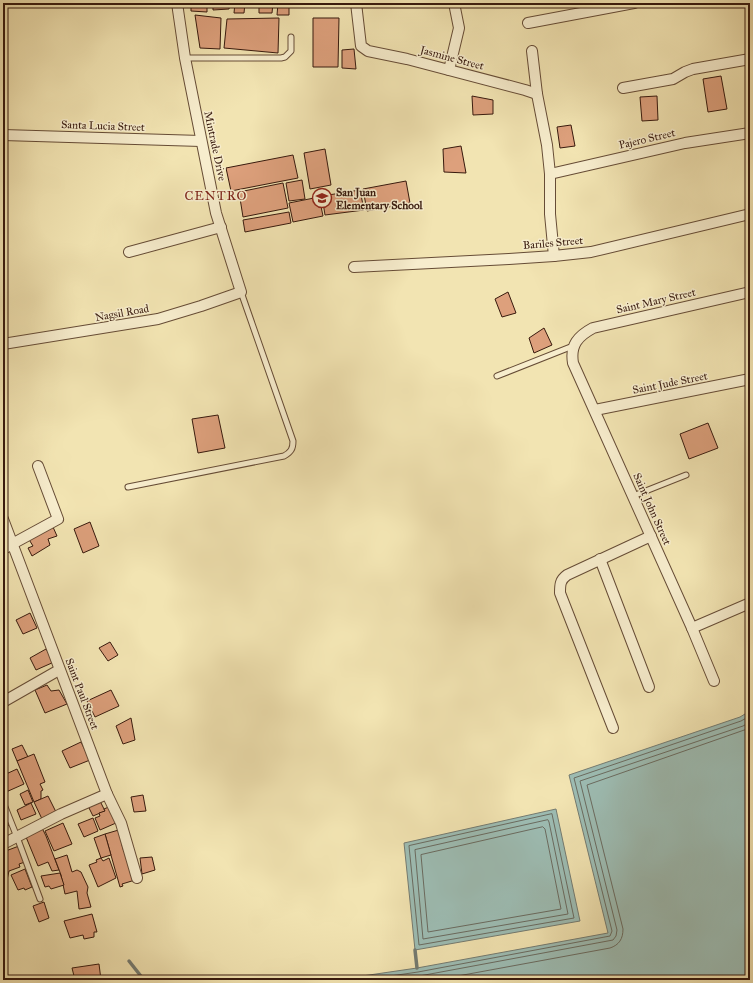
<svg xmlns="http://www.w3.org/2000/svg" width="753" height="983" viewBox="0 0 753 983" font-family="'IM FELL Great Primer',serif">
<rect width="100%" height="100%" fill="#f2e4b2"/>
<filter id="stains"><feTurbulence type="fractalNoise" baseFrequency=".005" numOctaves="4"/><feColorMatrix values="0 0 0 0 .2 0 0 0 0 .09 0 0 0 0 .02 0 0 0 .5 -.17"/></filter>
<radialGradient id="worn" r=".72"><stop offset=".6" stop-color="#630" stop-opacity="0"/><stop offset="1" stop-color="#630" stop-opacity=".3"/></radialGradient>
<g fill="#9dbdb4" stroke="#747b71">
<path d="M750,711V980H335L417,968L608,933L569,775L740,717Z"/>
<path d="M556,809L580,921L415,950L404,843Z"/>
</g>
<g fill="none" stroke-linecap="round" stroke-linejoin="round">
<g stroke="#6a6b60" stroke-width="1">
<path d="M552,814L574,918L419,945L409,846Z"/>
<path d="M548,820L549,822L568,914L423,939L415,850Z"/>
<path d="M543,827L545,829L561,909L428,932L421,855Z"/>
<path d="M363,980L418,972L610,936L612,931L574,778L741,721L750,716"/>
<path d="M398,980L613,940L616,936L617,930L580,781L743,726L750,722"/>
<path d="M436,980L610,948C619,945 623,939 623,929L587,785L750,728"/>
</g>
<g stroke="#747b71" stroke-width="3.5">
<path d="M415,950L417,968"/>
<path d="M129,961L144,980"/>
</g>
</g>
<g fill="#dda07c" stroke="#37190d">
<path d="M191,3H207V12L191,11Z"/>
<path d="M213,3H230L229,9L213,10Z"/>
<path d="M235,3H245L244,13H234Z"/>
<path d="M259,3H273L272,13H259Z"/>
<path d="M278,3H289V15H277Z"/>
<path d="M195,15L221,18L220,49L200,48Z"/>
<path d="M279,18L278,53L224,48L227,19Z"/>
<path d="M313,18H339L338,67H313Z"/>
<path d="M354,49L356,69L342,68V50Z"/>
<path d="M721,76L727,109L708,112L703,79Z"/>
<path d="M472,96L493,100V114L473,115Z"/>
<path d="M657,96L658,120L642,121L640,97Z"/>
<path d="M571,125L575,146L560,148L557,127Z"/>
<path d="M461,146L466,173L444,172L443,149Z"/>
<path d="M325,149L331,185L310,189L304,153Z"/>
<path d="M293,155L298,178L231,191L226,168Z"/>
<path d="M302,180L305,199L289,201L286,183Z"/>
<path d="M406,181L410,203L367,211L363,189Z"/>
<path d="M283,183L288,208L243,217L239,192Z"/>
<path d="M360,190L364,210L325,215L322,196Z"/>
<path d="M319,197L323,216L293,222L289,203Z"/>
<path d="M289,212L291,223L245,232L243,220Z"/>
<path d="M508,292L516,313L502,317L495,299Z"/>
<path d="M544,328L552,345L534,353L529,338Z"/>
<path d="M218,415L225,448L198,453L192,419Z"/>
<path d="M708,423L718,448L689,459L680,434Z"/>
<path d="M90,522L99,546L83,553L74,529Z"/>
<path d="M53,527L57,536L48,539L50,545L32,556L28,548L33,546L28,538Z"/>
<path d="M30,613L37,628L23,634L16,620Z"/>
<path d="M110,642L118,655L108,661L99,648Z"/>
<path d="M46,649L54,662L36,670L30,658Z"/>
<path d="M47,685L51,691L59,690L67,704L45,713L35,690Z"/>
<path d="M111,690L119,706L95,717L87,701Z"/>
<path d="M131,718L135,740L123,744L116,726Z"/>
<path d="M81,742L90,760L70,768L62,751Z"/>
<path d="M22,745L28,757L17,761L12,749Z"/>
<path d="M34,754L45,782L40,784L43,790L41,791V799L34,802L17,761Z"/>
<path d="M17,769L24,784L6,792L3,784V771H5L6,774Z"/>
<path d="M28,790L33,802L25,805L20,794Z"/>
<path d="M143,795L146,811L134,812L131,797Z"/>
<path d="M48,796L56,812L42,819L34,802Z"/>
<path d="M100,801L105,811L93,816L88,806Z"/>
<path d="M31,803L36,814L21,820L17,810Z"/>
<path d="M111,806L116,823L100,830L95,818L100,816L99,813L105,811L104,809Z"/>
<path d="M3,808L11,824L3,828Z"/>
<path d="M93,818L98,831L84,837L78,824Z"/>
<path d="M63,823L72,844L54,851L45,831Z"/>
<path d="M42,828L46,836L59,870L52,871L48,862L38,866L26,837Z"/>
<path d="M122,829L126,843L122,845L124,852L127,851L135,880L122,884L123,886L120,887L105,834Z"/>
<path d="M105,834L111,855L101,858L94,838Z"/>
<path d="M19,846L25,862L19,864L20,867L9,871L7,880L3,881V852Z"/>
<path d="M67,855L72,872L77,870L81,872L88,887L87,893L91,907L79,909L77,891L65,894L61,875L55,859Z"/>
<path d="M152,857L155,870L142,874L140,858Z"/>
<path d="M101,858L103,861L109,858L116,878L98,887L89,865L97,862L96,860Z"/>
<path d="M25,869L32,887L25,890L24,888L18,890L11,875Z"/>
<path d="M60,873L64,885L51,889L49,886L45,887L41,876Z"/>
<path d="M44,902L49,918L39,922L33,906Z"/>
<path d="M92,914L97,932H94V937L84,939L83,935L70,938L64,921Z"/>
<path d="M99,964L101,980H75L72,968Z"/>
</g>
<g fill="none" stroke-linecap="round" stroke-linejoin="round">
<g stroke="#664c36" stroke-width="7">
<g id="lane">
<path d="M185,58H281L285,57L291,51V37"/>
<path d="M497,376L573,346"/>
<path d="M128,487L284,456C291,452 293,449 293,441L241,292"/>
<path d="M633,496L686,475"/>
<path d="M3,802L17,837L40,899"/>
</g>
</g>
<g stroke="#664c36" stroke-width="12">
<g id="street">
<path d="M356,3L361,46L368,51L407,59L525,90L537,94"/>
<path d="M528,23L634,3"/>
<path d="M532,51L537,94L547,145L550,174V214L554,256"/>
<path d="M449,70L459,28L454,3"/>
<path d="M623,88L673,79L685,72L693,69L750,59"/>
<path d="M3,135L201,141"/>
<path d="M550,174L685,143L750,133"/>
<path d="M129,252L221,227"/>
<path d="M354,267L509,259L554,256L591,252L750,214"/>
<path d="M3,344L158,319L201,306L241,292L216,213L185,58L177,3"/>
<path d="M595,410L750,379"/>
<path d="M3,519L107,794L121,823L137,878"/>
<path d="M3,549L58,519L38,466"/>
<path d="M600,559L649,687"/>
<path d="M692,628L750,603"/>
<path d="M714,681L692,628L573,363C570,345 578,336 593,328L750,292"/>
<path d="M3,702L59,670"/>
<path d="M613,728L560,593C560,585 560,580 567,575L651,536"/>
<path d="M3,844L61,814L107,794"/>
</g>
</g>
<use href="#lane" stroke="#f7edcd" stroke-width="5"/>
<use href="#street" stroke="#f7edcd" stroke-width="10"/>
</g>
<defs>
<g id="school-ring" transform="scale(1)"><circle r="9.5" fill="#f7edcd" stroke="#8f2418" stroke-width="1.5"/><path d="M0-5L7-2L0 1L-7-2ZM-4 1L0 2.5L4 1V4Q0 6-4 4Z" fill="#8f2418"/></g>
</defs>
<g fill-rule="evenodd">
<use href="#school-ring" x="322" y="198"/>
</g>
<g text-anchor="middle" dominant-baseline="central" stroke-width="3" stroke-linejoin="round" paint-order="stroke">
<g font-size="11" fill="#37190d" stroke="#f7edcd">
<text transform="translate(452 58) rotate(15)">Jasmine Street</text>
<text transform="translate(103 126) rotate(2)">Santa Lucia Street</text>
<text transform="translate(647 139) rotate(-13)">Pajero Street</text>
<text transform="translate(215 146) rotate(78)">Mintrade Drive</text>
<text transform="translate(553 243) rotate(-5)">Bariles Street</text>
<text transform="translate(656 301) rotate(-13)">Saint Mary Street</text>
<text transform="translate(122 313) rotate(-10)">Nagsil Road</text>
<text transform="translate(670 383) rotate(-11)">Saint Jude Street</text>
<text transform="translate(652 509) rotate(66)">Saint John Street</text>
<text transform="translate(82 694) rotate(69)">Saint Paul Street</text>
</g>
<g font-size="11" font-weight="bold" fill="#37190d" stroke="#f7edcd" text-anchor="start">
<text x="336" y="192">San Juan<tspan x="336" dy="13">Elementary School</tspan></text>
</g>
<g font-size="13" letter-spacing="1" fill="#7a1f14" stroke="#f7edcd">
<text x="216" y="196">CENTRO</text>
</g>
</g>
<rect width="753" height="983" fill="none" stroke="#f2e4b2" stroke-width="16"/>
<rect x="4" y="4" width="745" height="975" fill="none" stroke="#37190d" stroke-width="2"/>
<rect x="8" y="8" width="737" height="967" fill="none" stroke="#37190d"/>
<rect width="100%" height="100%" filter="url(#stains)"/>
<rect width="100%" height="100%" fill="url(#worn)"/>
</svg>
